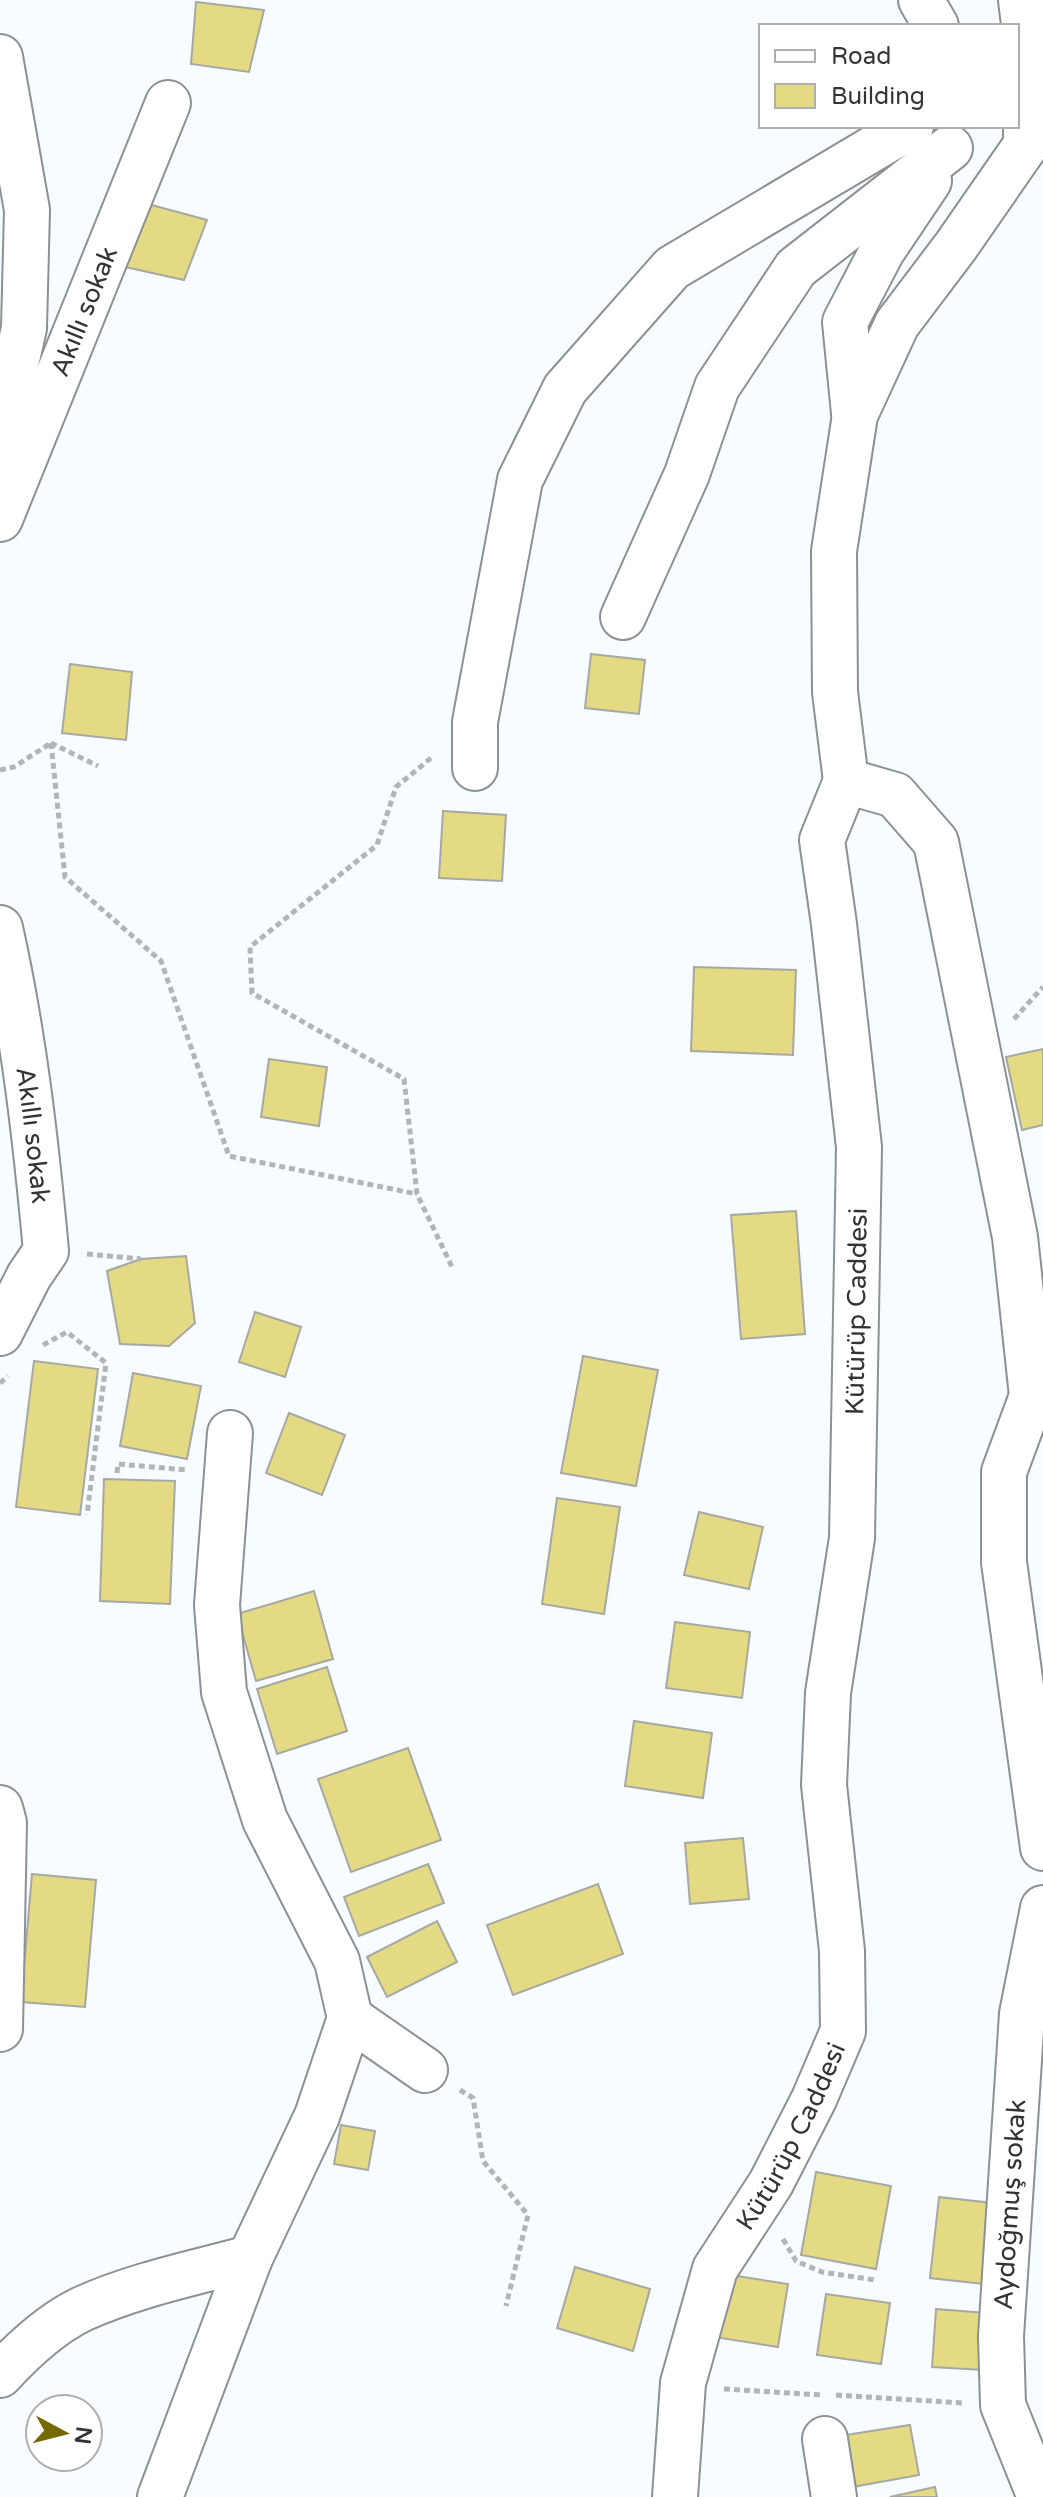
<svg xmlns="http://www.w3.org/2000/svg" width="1043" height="2497" viewBox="0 0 1043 2497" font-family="'Varela Round',sans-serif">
<rect width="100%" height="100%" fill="#f6fcff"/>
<g fill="#e4da84" stroke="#a8a8a2" stroke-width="2">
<path d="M196,2L264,10L249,72L191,64Z"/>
<path d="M133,200L207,220L184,280L116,265Z"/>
<path d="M591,654L645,660L639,714L585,708Z"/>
<path d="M70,664L132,672L126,740L62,733Z"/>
<path d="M443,811L506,815L502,881L439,878Z"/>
<path d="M694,967L796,970L793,1055L691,1051Z"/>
<path d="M1043,1049V1125L1022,1130L1006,1057Z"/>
<path d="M269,1059L327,1067L319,1126L261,1117Z"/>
<path d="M796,1211L805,1334L741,1339L731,1215Z"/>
<path d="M186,1256L195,1323L169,1346L120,1344L107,1271L141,1259Z"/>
<path d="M255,1312L301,1327L285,1377L239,1362Z"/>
<path d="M583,1356L658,1370L636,1486L561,1473Z"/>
<path d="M34,1361L98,1369L80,1515L16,1507Z"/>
<path d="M133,1373L201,1386L187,1459L120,1446Z"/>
<path d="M289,1413L345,1435L322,1495L266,1473Z"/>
<path d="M104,1479L175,1481L170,1604L100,1601Z"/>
<path d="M557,1498L620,1507L604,1614L542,1604Z"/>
<path d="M699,1512L763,1527L749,1589L684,1575Z"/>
<path d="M314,1591L333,1659L256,1681L237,1614Z"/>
<path d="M675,1622L750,1632L742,1698L666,1688Z"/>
<path d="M327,1667L347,1731L277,1754L257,1689Z"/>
<path d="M634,1721L712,1733L703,1798L625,1786Z"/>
<path d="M408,1748L441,1840L351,1872L318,1779Z"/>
<path d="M743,1838L749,1899L690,1904L685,1843Z"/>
<path d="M428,1864L444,1903L359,1936L344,1897Z"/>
<path d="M32,1874L96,1880L85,2007L21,2002Z"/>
<path d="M598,1884L623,1954L513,1995L487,1925Z"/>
<path d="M437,1921L457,1962L387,1997L367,1957Z"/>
<path d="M341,2125L375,2131L368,2170L334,2164Z"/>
<path d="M816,2172L891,2186L876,2269L801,2255Z"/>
<path d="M939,2197L992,2203L983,2284L930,2278Z"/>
<path d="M575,2267L650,2289L633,2351L557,2328Z"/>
<path d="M724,2274L788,2284L778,2347L714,2337Z"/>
<path d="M826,2294L890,2303L881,2364L817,2355Z"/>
<path d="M936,2309L986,2313L983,2370L932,2367Z"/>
<path d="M910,2425L919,2475L847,2488L839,2436Z"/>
<path d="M935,2487L937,2497H890Z"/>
</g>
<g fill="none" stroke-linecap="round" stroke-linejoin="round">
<g stroke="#8b9194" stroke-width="48">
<g id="minor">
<path d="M921,0L936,26"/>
<path d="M0,57L27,210L24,328L3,423L0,477"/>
<path d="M854,413L845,322L882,251L929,181"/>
<path id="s1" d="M0,519L168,103"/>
<path d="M623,617L687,474L717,387L796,268L950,148"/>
<path d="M475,768V722L520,480L565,389L672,268L911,126"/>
<path d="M846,781L835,692L834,551L855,415L897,324L956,246L1026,145V40L1021,0"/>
<path id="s2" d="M0,928C24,1035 36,1142 46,1251L29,1276L0,1333"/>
<path d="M1032,1396L1004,1472V1562L1043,1848"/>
<path d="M0,1808L4,1823L0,2029"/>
<path d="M350,2018L425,2070"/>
<path d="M0,2375C23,2350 51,2324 82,2309C135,2285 194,2273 250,2258"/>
<path d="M825,2439L834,2497"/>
<path d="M160,2497L250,2258L317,2116L350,2018L337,1961L265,1820L224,1692L217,1605L230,1433"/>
<path id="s3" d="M675,2497L683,2383L715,2269L771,2183L814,2099L843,2031L842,1951L824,1785L828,1693L852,1538L859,1147L834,924L822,840L846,781L895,795L936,842L1015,1237L1032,1396L1043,1405"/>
<path id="s4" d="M1040,2497L1003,2405L1001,2336L1022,2014L1043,1908"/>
</g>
</g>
<g stroke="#b0b5b7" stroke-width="5" stroke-dasharray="6 4" stroke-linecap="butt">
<path d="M51,743L65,877L161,961L229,1156L417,1194"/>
<path d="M51,743L98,766"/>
<path d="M431,758L396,787L377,845L250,947L252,993L404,1079L417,1194L453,1269"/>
<path d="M0,770L14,767L51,743"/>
<path d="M1014,1019L1043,987"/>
<path d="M87,1254L141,1259"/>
<path d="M43,1345L67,1332L106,1363L87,1515"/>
<path d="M0,1383L8,1376"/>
<path d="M117,1473L118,1464L187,1470"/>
<path d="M460,2090L473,2098L483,2161L528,2215L506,2306"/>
<path d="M783,2239L796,2261L822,2272L875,2280"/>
<path d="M724,2389L822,2395"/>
<path d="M836,2395L962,2403"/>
</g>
<use href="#minor" stroke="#fff" stroke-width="44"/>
</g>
<g text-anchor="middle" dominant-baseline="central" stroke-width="6" stroke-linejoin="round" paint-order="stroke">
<g font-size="26" fill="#323436" stroke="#fff">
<text stroke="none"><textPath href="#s1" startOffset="224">Akıllı sokak</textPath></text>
<text stroke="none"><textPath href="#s2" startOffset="210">Akıllı sokak</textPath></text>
<text stroke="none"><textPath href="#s3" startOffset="1226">Kütürüp Caddesi</textPath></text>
<text stroke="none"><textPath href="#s3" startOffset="386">Kütürüp Caddesi</textPath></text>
<text stroke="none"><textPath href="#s4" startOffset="300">Aydoğmuş sokak</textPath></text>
</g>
</g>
<rect x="759" y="24" width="260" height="104" fill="#ffffff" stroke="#adaeaf" stroke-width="2"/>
<rect x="775" y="50" width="40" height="12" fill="#ffffff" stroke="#adaeaf" stroke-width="2"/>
<text x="831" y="64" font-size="24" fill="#323436">Road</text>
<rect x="775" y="84" width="40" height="24" fill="#e4da84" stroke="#adaeaf" stroke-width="2"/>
<text x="831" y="104" font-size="24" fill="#323436">Building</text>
<g transform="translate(64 2433) rotate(97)"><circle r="38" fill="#ffffff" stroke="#adaeaf" stroke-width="2"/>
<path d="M0-6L14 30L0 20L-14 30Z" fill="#736900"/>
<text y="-12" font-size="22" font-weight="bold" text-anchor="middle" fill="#323436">N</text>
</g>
</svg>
